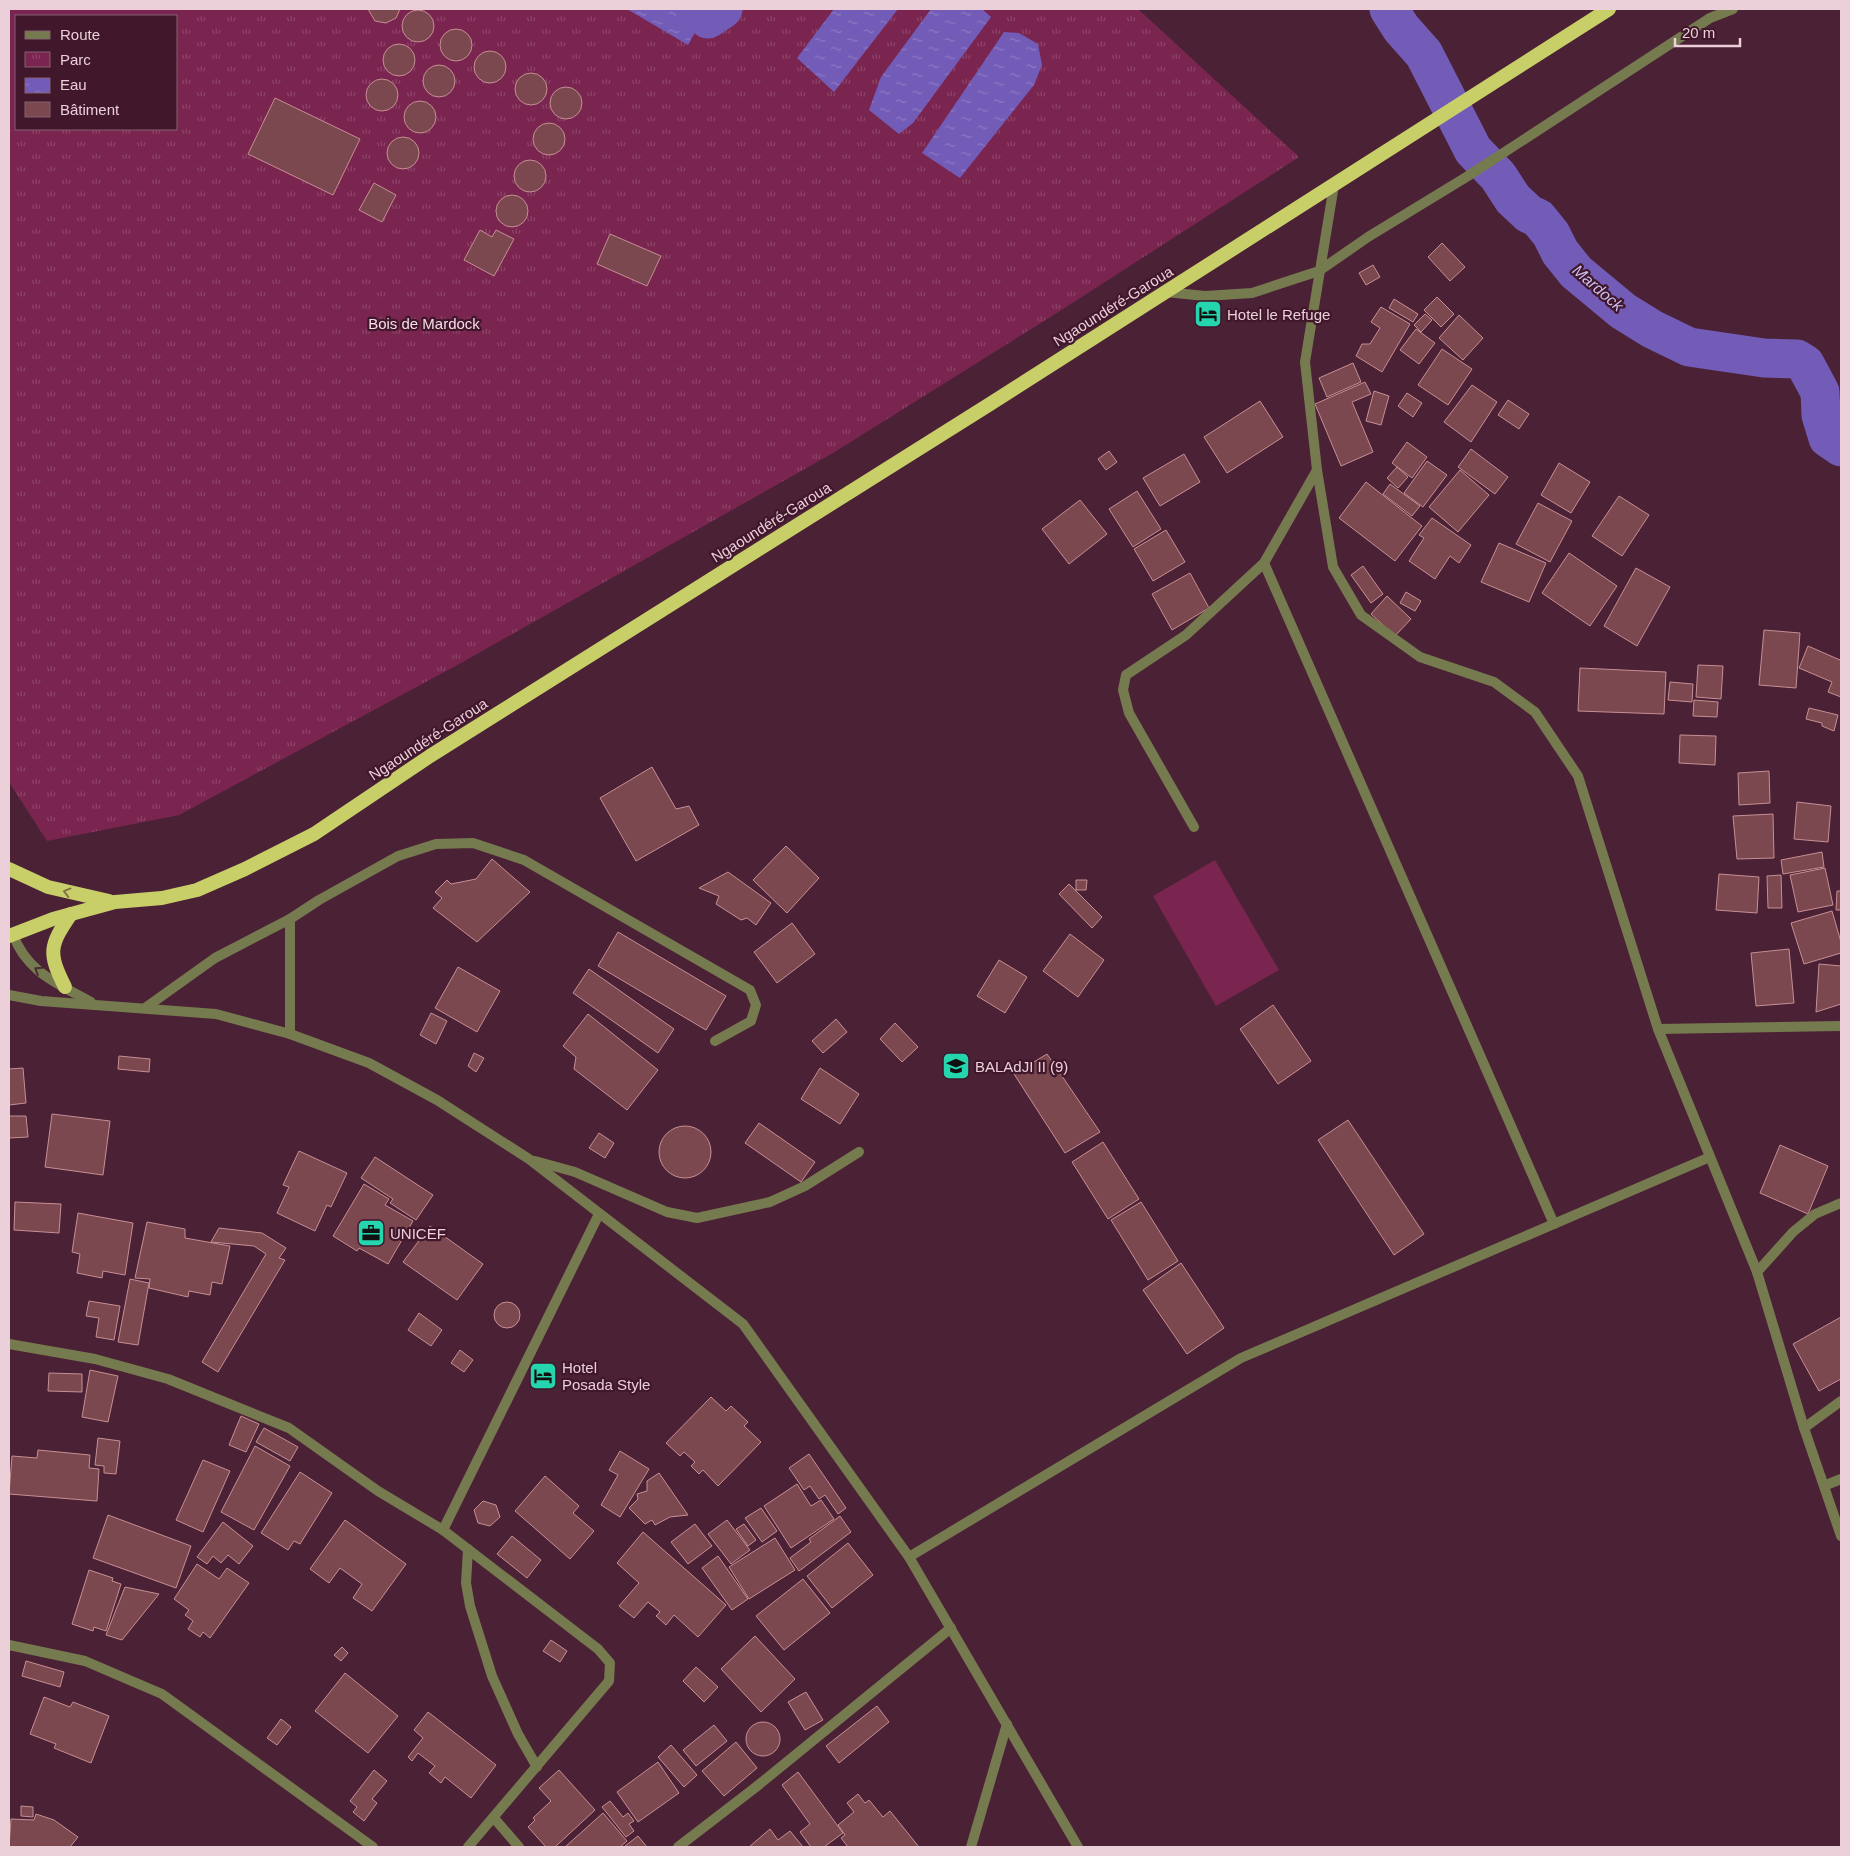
<svg xmlns="http://www.w3.org/2000/svg" width="1850" height="1856" viewBox="0 0 1850 1856" font-family="Arial,sans-serif">
<defs>
<pattern id="park-tufts" width="24" height="20" patternUnits="userSpaceOnUse" patternTransform="scale(1.25)"><rect width="24" height="20" fill="#7a2550"/><path d="M3 7l-1-3M5 7V3M7 7l1-3M15 17l-1-3M17 17v-4M19 17l1-3" fill="none" stroke="#8d4469"/></pattern>
<pattern id="water-ripples" width="26" height="14" patternUnits="userSpaceOnUse" patternTransform="scale(1.25)"><rect width="26" height="14" fill="#735cb7"/><path d="M2 4q2-2 4 0t4 0M15 11q2-2 4 0t4 0" fill="none" stroke="#8e7ac3"/></pattern>
</defs>
<rect width="100%" height="100%" fill="#4b2135"/>
<path fill="#7a2550" d="M1215,860L1279,970L1216,1006L1153,896Z"/>
<path fill="url(#park-tufts)" fill-rule="evenodd" d="M9,9H1138L1299,157L1063,309L833,453L461,663L179,815L47,841L9,782ZM16,16H176V129H16Z"/>
<g fill="url(#water-ripples)">
<path d="M627,9H708L688,45Z"/>
<path d="M834,9H898L834,92L797,58Z"/>
<path d="M931,9H982L991,17L913,123L899,134L869,110L881,77Z"/>
<path d="M1004,32L1019,33L1038,44L1042,65L1034,85L960,178L922,153Z"/>
</g>
<g fill="none" stroke-linecap="round" stroke-linejoin="round">
<g stroke="#735cb7" stroke-width="39">
<path d="M695,9L708,19L723,9"/>
<path d="M1389,9L1401,28L1424,54L1473,150L1498,176L1513,199L1529,214L1538,218L1551,234L1560,252L1576,272L1623,311L1652,329L1689,347L1764,358L1797,359L1805,364L1820,392L1821,415L1828,438L1841,447"/>
</g>
</g>
<g fill="#7a484e" stroke="#c78f94">
<path d="M368,9H400L396,18L386,23L375,21Z"/>
<circle cx="418" cy="26" r="16"/>
<circle cx="456" cy="45" r="16"/>
<circle cx="399" cy="60" r="16"/>
<circle cx="490" cy="67" r="16"/>
<circle cx="439" cy="81" r="16"/>
<circle cx="531" cy="89" r="16"/>
<circle cx="382" cy="95" r="16"/>
<circle cx="566" cy="103" r="16"/>
<path d="M275,98L360,139L333,195L248,154Z"/>
<circle cx="420" cy="117" r="16"/>
<circle cx="549" cy="139" r="16"/>
<circle cx="403" cy="153" r="16"/>
<circle cx="530" cy="176" r="16"/>
<path d="M374,183L396,195L382,222L359,210Z"/>
<circle cx="512" cy="211" r="16"/>
<path d="M480,230L492,237L496,230L514,239L494,276L464,260Z"/>
<path d="M610,234L661,256L647,286L597,264Z"/>
<path d="M1442,243L1465,267L1450,281L1428,257Z"/>
<path d="M1373,265L1380,277L1366,285L1359,273Z"/>
<path d="M1437,297L1454,314L1441,327L1424,310Z"/>
<path d="M1394,299L1418,314L1413,322L1389,308Z"/>
<path d="M1381,307L1410,324L1382,372L1356,356L1362,344H1370L1380,328L1371,322Z"/>
<path d="M1425,314L1432,320L1421,332L1414,325Z"/>
<path d="M1459,315L1483,338L1463,360L1439,338Z"/>
<path d="M1416,329L1435,343L1419,364L1400,350Z"/>
<path d="M1442,349L1472,369L1448,405L1418,385Z"/>
<path d="M1353,363L1361,382L1327,397L1319,378Z"/>
<path d="M1365,382L1371,394L1352,402L1373,452L1341,466L1315,404Z"/>
<path d="M1472,385L1497,402L1471,442L1444,422Z"/>
<path d="M1374,391L1389,396L1381,425L1366,421Z"/>
<path d="M1407,393L1422,403L1413,417L1398,406Z"/>
<path d="M1508,400L1529,414L1519,429L1498,415Z"/>
<path d="M1260,401L1283,437L1227,473L1204,437Z"/>
<path d="M1407,442L1427,457L1412,478L1392,463Z"/>
<path d="M1471,449L1508,477L1495,494L1458,467Z"/>
<path d="M1109,451L1117,462L1106,470L1098,459Z"/>
<path d="M1184,454L1200,482L1160,506L1143,478Z"/>
<path d="M1427,461L1447,475L1423,507L1404,493Z"/>
<path d="M1559,463L1590,482L1571,513L1541,495Z"/>
<path d="M1397,467L1408,477L1398,488L1387,478Z"/>
<path d="M1460,470L1489,495L1458,532L1429,507Z"/>
<path d="M1366,482L1422,526L1395,561L1339,518Z"/>
<path d="M1390,484L1420,506L1412,516L1383,494Z"/>
<path d="M1137,491L1161,529L1133,547L1109,509Z"/>
<path d="M1619,496L1649,515L1622,556L1592,536Z"/>
<path d="M1080,500L1107,534L1069,564L1042,529Z"/>
<path d="M1538,503L1572,521L1550,562L1516,544Z"/>
<path d="M1432,518L1471,545L1459,563L1450,556L1435,579L1409,561L1424,538L1419,535Z"/>
<path d="M1166,530L1185,562L1153,581L1134,549Z"/>
<path d="M1499,543L1546,563L1529,602L1481,582Z"/>
<path d="M1569,553L1617,586L1590,626L1542,593Z"/>
<path d="M1363,566L1383,594L1371,603L1351,575Z"/>
<path d="M1636,568L1670,587L1637,646L1604,626Z"/>
<path d="M1190,573L1209,608L1172,630L1152,594Z"/>
<path d="M1406,592L1421,601L1415,611L1400,603Z"/>
<path d="M1387,596L1411,619L1395,636L1371,614Z"/>
<path d="M1764,630L1800,633L1796,688L1759,685Z"/>
<path d="M1808,646L1840,660L1841,657V697L1828,692L1832,682L1799,668Z"/>
<path d="M1698,665L1723,666L1721,699L1696,697Z"/>
<path d="M1580,668L1666,672L1664,714L1578,711Z"/>
<path d="M1670,682L1693,684L1692,702L1668,700Z"/>
<path d="M1694,700L1718,702L1717,717L1693,716Z"/>
<path d="M1809,708L1838,715L1834,731L1822,726V723L1806,719Z"/>
<path d="M1680,735L1716,736L1715,765L1679,763Z"/>
<path d="M652,767L676,809L689,806L699,825L636,861L600,798Z"/>
<path d="M1769,771L1770,803L1739,805L1738,773Z"/>
<path d="M1797,802L1831,806L1828,842L1794,839Z"/>
<path d="M1773,814L1774,858L1737,859L1733,816Z"/>
<path d="M786,846L819,878L787,913L753,880Z"/>
<path d="M1822,852L1824,867L1783,874L1781,860Z"/>
<path d="M492,859L530,892L477,942L433,908L442,898L435,892L447,880L451,884L476,879Z"/>
<path d="M1825,868L1833,905L1798,912L1790,875Z"/>
<path d="M728,872L771,903L756,925L747,918L741,920L716,904L719,896L699,888Z"/>
<path d="M1719,874L1759,877L1757,913L1716,910Z"/>
<path d="M1781,875L1782,908H1768L1767,876Z"/>
<path d="M1076,880H1087L1086,890H1076Z"/>
<path d="M1069,884L1102,917L1092,928L1059,894Z"/>
<path d="M1837,891H1841V910H1836Z"/>
<path d="M1832,911L1841,942V953L1804,964L1791,923Z"/>
<path d="M792,923L815,954L777,983L754,952Z"/>
<path d="M618,932L726,996L706,1030L598,966Z"/>
<path d="M1070,934L1104,960L1078,997L1043,971Z"/>
<path d="M1789,949L1794,1003L1756,1006L1751,953Z"/>
<path d="M999,960L1027,977L1005,1013L977,996Z"/>
<path d="M1819,964L1841,966V1004L1816,1012Z"/>
<path d="M458,967L500,991L477,1032L435,1008Z"/>
<path d="M589,969L674,1029L658,1053L573,993Z"/>
<path d="M1273,1005L1311,1061L1278,1084L1240,1029Z"/>
<path d="M431,1013L447,1021L436,1044L420,1035Z"/>
<path d="M588,1014L658,1070L627,1110L574,1069L576,1057L563,1046Z"/>
<path d="M836,1019L847,1032L823,1053L812,1041Z"/>
<path d="M895,1023L918,1047L902,1062L880,1039Z"/>
<path d="M474,1053L484,1058L476,1072L468,1066Z"/>
<path d="M1047,1054L1100,1132L1065,1153L1014,1074Z"/>
<path d="M119,1056L150,1059L149,1072L118,1069Z"/>
<path d="M23,1068L26,1103L9,1105V1069Z"/>
<path d="M820,1068L859,1094L840,1124L801,1099Z"/>
<path d="M52,1114L110,1121L103,1175L45,1167Z"/>
<path d="M9,1116H26L28,1137L9,1138Z"/>
<path d="M1348,1120L1424,1234L1394,1255L1318,1140Z"/>
<path d="M759,1123L815,1162L801,1182L745,1143Z"/>
<circle cx="685" cy="1152" r="26"/>
<path d="M599,1133L614,1143L605,1158L589,1148Z"/>
<path d="M1103,1142L1139,1199L1108,1219L1072,1162Z"/>
<path d="M1780,1145L1828,1166L1808,1214L1760,1193Z"/>
<path d="M299,1151L347,1173L331,1207L327,1205L315,1231L277,1213L289,1187L283,1185Z"/>
<path d="M375,1157L433,1195L416,1220L390,1203L393,1199L361,1178Z"/>
<path d="M364,1184L389,1199L385,1205L413,1221L388,1264L359,1248L357,1251L333,1236Z"/>
<path d="M15,1202L61,1204L59,1233L14,1230Z"/>
<path d="M1141,1202L1178,1261L1148,1280L1111,1220Z"/>
<path d="M78,1213L133,1223L125,1275L103,1271L102,1278L77,1273L80,1254L72,1252Z"/>
<path d="M147,1222L185,1229V1238L230,1246L222,1284L212,1282L210,1295L189,1291L188,1297L149,1288L150,1279L135,1278Z"/>
<path d="M430,1226L483,1264L457,1300L403,1262Z"/>
<path d="M219,1228L262,1233L286,1248L279,1258L285,1260L218,1372L202,1362L266,1254L254,1246L211,1242Z"/>
<path d="M1181,1263L1224,1328L1187,1354L1143,1290Z"/>
<path d="M130,1279L149,1283L138,1345L118,1342Z"/>
<path d="M89,1301L120,1306L114,1340L96,1337L99,1318L86,1316Z"/>
<circle cx="507" cy="1315" r="13"/>
<path d="M419,1313L442,1330L431,1346L408,1330Z"/>
<path d="M1841,1317V1379L1819,1391L1793,1344Z"/>
<path d="M460,1350L473,1360L464,1372L451,1363Z"/>
<path d="M90,1370L118,1376L108,1422L82,1417Z"/>
<path d="M49,1373L82,1374V1392L48,1391Z"/>
<path d="M711,1397L726,1411L731,1406L748,1422L744,1426L761,1442L718,1486L703,1470L699,1474L691,1466L695,1462L684,1452L680,1456L666,1443Z"/>
<path d="M241,1416L259,1424L246,1452L229,1445Z"/>
<path d="M264,1428L298,1447L290,1461L256,1442Z"/>
<path d="M98,1438L120,1441L116,1474L104,1473V1466L95,1465Z"/>
<path d="M255,1446L290,1466L254,1530L221,1512Z"/>
<path d="M38,1450L90,1455L89,1468L99,1469L97,1501L9,1494L12,1456L37,1458Z"/>
<path d="M620,1451L649,1469L620,1517L601,1505L618,1475L609,1470Z"/>
<path d="M809,1454L846,1508L838,1514L825,1495L819,1499L810,1486L804,1490L789,1468Z"/>
<path d="M203,1460L230,1471L203,1532L176,1520Z"/>
<path d="M300,1472L332,1493L300,1544L294,1541L288,1550L261,1533Z"/>
<path d="M659,1473L688,1515L670,1517L655,1525L652,1520L645,1524L629,1508L638,1499L637,1494L647,1491V1481Z"/>
<path d="M545,1476L579,1506L573,1513L594,1531L570,1559L515,1511Z"/>
<path d="M797,1484L811,1506L821,1500L834,1519L791,1548L764,1506Z"/>
<path d="M483,1501L496,1505L500,1517L490,1526L478,1523L474,1510Z"/>
<path d="M761,1508L777,1531L762,1542L745,1518Z"/>
<path d="M108,1515L191,1546L176,1588L93,1558Z"/>
<path d="M840,1516L851,1532L799,1571L790,1558L811,1542L809,1539Z"/>
<path d="M345,1520L406,1564L372,1611L353,1598L362,1584L340,1568L329,1583L310,1569Z"/>
<path d="M727,1520L750,1550L731,1564L708,1534Z"/>
<path d="M223,1522L253,1546L239,1564L228,1555L221,1563L213,1556L207,1564L197,1557Z"/>
<path d="M695,1524L712,1546L688,1564L671,1542Z"/>
<path d="M744,1524L756,1540L748,1546L736,1529Z"/>
<path d="M643,1532L726,1605L698,1637L674,1615L666,1625L656,1616L660,1612L648,1602L634,1618L619,1606L639,1583L617,1563Z"/>
<path d="M512,1536L541,1560L527,1578L497,1554Z"/>
<path d="M775,1538L795,1570L749,1599L729,1567Z"/>
<path d="M848,1543L873,1575L832,1608L807,1576Z"/>
<path d="M718,1556L748,1599L732,1610L702,1568Z"/>
<path d="M197,1564L219,1579L227,1568L249,1583L210,1638L203,1632L200,1637L188,1629L193,1621L185,1615L189,1610L174,1599Z"/>
<path d="M89,1570L113,1578L112,1581L121,1584L106,1631L94,1627L93,1631L72,1624Z"/>
<path d="M803,1579L830,1613L784,1650L756,1616Z"/>
<path d="M125,1587L159,1594L122,1640L106,1635Z"/>
<path d="M755,1636L795,1679L761,1712L721,1669Z"/>
<path d="M551,1640L567,1651L560,1662L543,1651Z"/>
<path d="M342,1647L348,1653L341,1661L334,1655Z"/>
<path d="M26,1661L64,1672L60,1687L22,1676Z"/>
<path d="M696,1667L718,1687L704,1702L683,1681Z"/>
<path d="M345,1673L398,1716L368,1753L315,1711Z"/>
<path d="M806,1692L823,1720L805,1730L788,1702Z"/>
<path d="M44,1697L70,1707L73,1702L109,1716L91,1763L54,1748L56,1744L30,1734Z"/>
<path d="M877,1706L889,1722L839,1763L826,1746Z"/>
<path d="M428,1712L496,1765L471,1798L445,1777L441,1783L429,1773L435,1766L418,1753L412,1761L408,1757L423,1738L414,1730Z"/>
<path d="M281,1719L291,1727L277,1745L267,1738Z"/>
<circle cx="763" cy="1739" r="17"/>
<path d="M714,1725L727,1741L696,1766L683,1750Z"/>
<path d="M736,1742L757,1768L724,1796L702,1771Z"/>
<path d="M671,1745L697,1775L684,1787L658,1757Z"/>
<path d="M658,1762L679,1793L638,1822L617,1792Z"/>
<path d="M374,1770L387,1781L372,1799L377,1803L364,1821L353,1812L357,1807L350,1801Z"/>
<path d="M559,1770L595,1810L555,1847H546L528,1827L535,1820L533,1818L551,1801L539,1788Z"/>
<path d="M798,1772L843,1833L824,1847H811L800,1832L810,1824L782,1785Z"/>
<path d="M858,1794L865,1803L869,1800L883,1817L890,1811L919,1847H848L841,1838L845,1835L838,1825L854,1812L847,1803Z"/>
<path d="M610,1801L623,1817L628,1813L634,1821L629,1824L634,1831L626,1837L602,1807Z"/>
<path d="M21,1806L33,1807V1817L21,1816Z"/>
<path d="M603,1813L627,1841L620,1847H565Z"/>
<path d="M36,1814L54,1820L78,1837L70,1847H9L11,1819L34,1820Z"/>
<path d="M770,1829L778,1840L790,1831L803,1847H749Z"/>
<path d="M638,1836L647,1847H626L625,1846Z"/>
</g>
<g fill="none" stroke-linecap="round" stroke-linejoin="round">
<g stroke="#767a4f" stroke-width="10">
<path d="M1334,185L1305,362L1317,470L1333,567L1361,615L1420,657L1494,682L1535,712L1578,776L1658,1029L1757,1272L1804,1428L1841,1536"/>
<path d="M1166,292L1205,296L1252,293L1319,271L1368,237L1468,176L1710,18L1733,9"/>
<path d="M1264,563L1554,1224"/>
<path d="M1194,827L1129,713L1123,690L1126,675L1186,635L1264,563L1317,470"/>
<path d="M290,919V1034"/>
<path d="M13,934C26,972 59,984 91,1002"/>
<path d="M9,995L41,1001L216,1014L290,1034L369,1063L437,1100L529,1159L743,1324L909,1557L1078,1847"/>
<path d="M145,1008L215,958L290,919L319,900L398,856L436,844L473,843L524,860L750,990L756,1005L751,1021L715,1041"/>
<path d="M1658,1029L1841,1026"/>
<path d="M535,1161L575,1172L667,1212L697,1218L770,1202L805,1186L859,1152"/>
<path d="M1757,1272L1793,1232L1815,1214L1841,1203"/>
<path d="M9,1344L95,1359L168,1379L289,1428L378,1491L443,1530L598,1649L610,1663L609,1681L468,1847"/>
<path d="M1804,1428L1841,1401"/>
<path d="M1826,1485L1841,1479"/>
<path d="M443,1530L599,1214"/>
<path d="M468,1549L466,1583L470,1606L492,1676L518,1734L537,1767"/>
<path d="M909,1557L1241,1358L1710,1157"/>
<path d="M9,1645L85,1661L162,1694L373,1847"/>
<path d="M494,1818L519,1847"/>
<path d="M678,1847L756,1787L951,1628"/>
<path d="M971,1847L1007,1724"/>
</g>
<g stroke="#c8cf68" stroke-width="14">
<path d="M9,869L48,887L109,901"/>
<path d="M9,936L53,919L115,902L162,898L197,890L245,869L314,834L430,756L990,404L1609,9"/>
<path d="M65,987C48,953 49,946 71,914"/>
</g>
</g>
<defs><path id="oneway-chevron" d="M-2-3.5L2.5 0L-2 3.5" fill="none" stroke-width="1.6" stroke-linecap="round" stroke-linejoin="round" transform="scale(1.25)"/></defs>
<use stroke="#84734a" href="#oneway-chevron" transform="translate(67 892) rotate(-165)"/>
<use stroke="#4b2b32" href="#oneway-chevron" transform="translate(38 970) rotate(-147)"/>
<defs>
<g id="hotel-square" transform="scale(1.4375)"><rect x="-9" y="-9" width="18" height="18" rx="4" fill="#25d5ae" stroke="#40172b"/><path d="M-6-4.5h1.5V1H6V5H4.5V3h-9V5H-6ZM-4 0a1.8 1.8 0 1 1 3.6 0ZM.5 0V-2.5h3Q6-2.5 6 0Z" fill="#111"/></g>
<g id="school-square" transform="scale(1.4375)"><rect x="-9" y="-9" width="18" height="18" rx="4" fill="#25d5ae" stroke="#40172b"/><path d="M0-5L7-2L0 1L-7-2ZM-4 1L0 2.5L4 1V4Q0 6-4 4Z" fill="#111"/></g>
<g id="office-square" transform="scale(1.4375)"><rect x="-9" y="-9" width="18" height="18" rx="4" fill="#25d5ae" stroke="#40172b"/><path d="M-6-3h4V-5.5h4V-3h4V5H-6ZM-1-4.5V-3h2v-1.5ZM-6 0V1H6V0Z" fill="#111"/></g>
</defs>
<g fill-rule="evenodd">
<use href="#hotel-square" x="1208" y="314"/>
<use href="#school-square" x="956" y="1066"/>
<use href="#office-square" x="371" y="1233"/>
<use href="#hotel-square" x="543" y="1376"/>
</g>
<g text-anchor="middle" dominant-baseline="central" stroke-width="4.5" stroke-linejoin="round" paint-order="stroke">
<g font-size="15" fill="#ebcfd9" stroke="#40172b">
<text transform="translate(1113 306) rotate(-32)">Ngaoundéré-Garoua</text>
<text transform="translate(771 522) rotate(-32)">Ngaoundéré-Garoua</text>
<text transform="translate(428 739) rotate(-33)">Ngaoundéré-Garoua</text>
</g>
<g font-size="15" fill="#ebcfd9" stroke="#40172b" text-anchor="start">
<text x="1227" y="314">Hotel le Refuge</text>
<text x="975" y="1066">BALAdJI II (9)</text>
<text x="390" y="1233">UNICEF</text>
<text x="562" y="1367">Hotel<tspan x="562" dy="17">Posada Style</tspan></text>
</g>
<g font-size="15" fill="#f8dce6" stroke="#40172b">
<text x="424" y="323">Bois de Mardock</text>
</g>
<g font-size="16" font-style="italic" fill="#c8bff0" stroke="#40172b">
<text transform="translate(1598 288) rotate(41)">Mardock</text>
</g>
</g>
<rect width="1850" height="1856" fill="none" stroke="#ebcfd9" stroke-width="20"/>
<rect x="15" y="15" width="162" height="115" fill="#40172b" stroke="#846171"/>
<rect x="25" y="31" width="25" height="8" fill="#767a4f" stroke="#846171"/>
<text x="60" y="40" font-size="15" fill="#ebcfd9">Route</text>
<rect x="25" y="52" width="25" height="15" fill="url(#park-tufts)" stroke="#846171"/>
<text x="60" y="65" font-size="15" fill="#ebcfd9">Parc</text>
<rect x="25" y="78" width="25" height="15" fill="url(#water-ripples)" stroke="#846171"/>
<text x="60" y="90" font-size="15" fill="#ebcfd9">Eau</text>
<rect x="25" y="102" width="25" height="15" fill="#7a484e" stroke="#846171"/>
<text x="60" y="115" font-size="15" fill="#ebcfd9">Bâtiment</text>
<path d="M1675 38v8h65v-8" fill="none" stroke="#ebcfd9" stroke-width="2.5"/>
<text x="1682" y="38" font-size="15" fill="#ebcfd9" stroke="#40172b" stroke-width="4" paint-order="stroke">20 m</text>
</svg>
